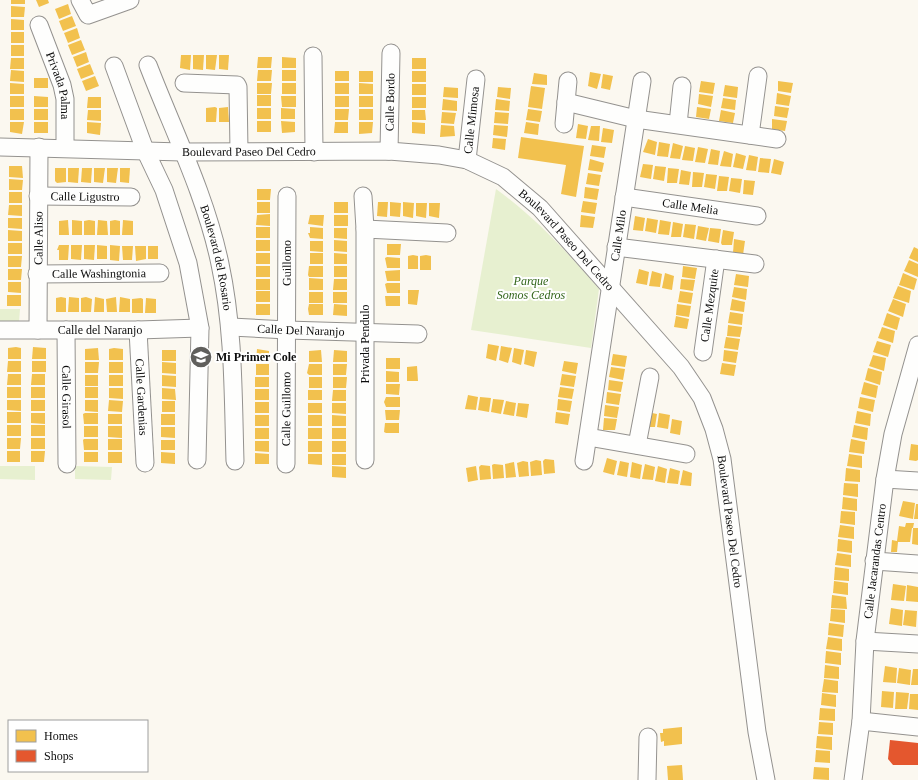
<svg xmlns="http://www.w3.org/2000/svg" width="918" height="780" viewBox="0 0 918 780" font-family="'Times New Roman',serif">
<rect width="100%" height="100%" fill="#fbf8f0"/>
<g fill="#e7f0d0">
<path d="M496,189C536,218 567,252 599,289L591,348L471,330Z"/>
<path d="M0,309H20L19,322L0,321Z"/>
<path d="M0,466H35V480L0,479Z"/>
<path d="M75,466L112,467L111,480L75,479Z"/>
</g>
<g fill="#f2c14e">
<rect x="11" y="0" width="14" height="4"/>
<path d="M36,0H48L49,3L39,7Z"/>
<path d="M68,4L71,14L59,19L55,9Z"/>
<path d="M11,6L25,7L24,17H11Z"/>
<path d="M72,16L76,26L63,31L59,21Z"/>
<path d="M11,19L24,20V30H11Z"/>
<path d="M77,28L80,38L68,43L64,33Z"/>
<rect x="11" y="32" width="13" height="11"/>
<path d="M81,40L85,50L72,55L68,45Z"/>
<rect x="11" y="45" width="13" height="11"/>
<path d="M86,52L89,62L77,67L73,57Z"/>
<path d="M181,55H191L190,70L180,68Z"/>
<path d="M193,55H204L203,70L193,69Z"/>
<path d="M206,55H217L215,70L206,69Z"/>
<path d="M219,55H229L228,70L219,69Z"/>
<path d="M258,57H272L271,68H257Z"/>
<path d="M282,57L296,58V68H282Z"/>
<path d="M11,58H24V69H10Z"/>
<rect x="412" y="58" width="14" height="11"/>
<path d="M90,64L94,74L81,79L77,69Z"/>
<path d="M11,70L24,71V82L10,81Z"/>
<path d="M258,70H272L271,81H257Z"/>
<rect x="282" y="70" width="14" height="11"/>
<rect x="335" y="71" width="14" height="10"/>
<rect x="359" y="71" width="14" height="11"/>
<rect x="412" y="71" width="14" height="11"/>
<path d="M590,72L601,74L597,89L588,86Z"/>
<path d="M534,73L547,75V85L532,84Z"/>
<path d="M603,74L613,76L610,90L601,88Z"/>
<path d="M95,76L99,86L86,91L82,81Z"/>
<rect x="34" y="78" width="14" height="10"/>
<path d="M701,81L715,83L713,94L699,92Z"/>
<path d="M778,81L793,83L791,93L778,91Z"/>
<path d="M10,83L24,84V94H10Z"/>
<path d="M257,83H272L271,94H257Z"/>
<rect x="282" y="83" width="14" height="11"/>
<rect x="335" y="83" width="14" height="11"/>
<path d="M359,83L373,84V94H359Z"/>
<rect x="412" y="84" width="14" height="11"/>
<path d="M725,85L738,87L737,98L723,96Z"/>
<path d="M531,86L545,88L542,109L528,107Z"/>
<path d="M444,87L458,88V98L443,97Z"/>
<path d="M498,87L511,88L510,99L497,97Z"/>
<path d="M777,93L791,96L789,106L776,104Z"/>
<path d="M699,94L713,96L711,107L698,104Z"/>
<rect x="257" y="95" width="14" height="11"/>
<rect x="10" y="96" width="14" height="11"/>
<path d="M34,96L48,97V107H34Z"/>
<path d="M281,96H296V107H282Z"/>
<rect x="335" y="96" width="14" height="11"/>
<rect x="359" y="96" width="14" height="11"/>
<path d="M88,97H101V108H87Z"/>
<rect x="412" y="97" width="14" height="11"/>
<path d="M723,98L736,100L735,110L721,108Z"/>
<path d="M443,99L457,101V111L442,110Z"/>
<path d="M496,99L510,101L509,111L495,110Z"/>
<path d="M775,106L789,108L787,118L774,116Z"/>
<path d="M215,107L217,108L216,122H206V108Z"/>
<path d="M228,107L229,122H219V108Z"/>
<path d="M697,107L711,109L709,119L696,117Z"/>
<rect x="257" y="108" width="14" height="11"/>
<path d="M281,108L295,109V119H281Z"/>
<rect x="10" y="109" width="14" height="11"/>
<rect x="34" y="109" width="14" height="11"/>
<path d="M335,109H349L348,120H335Z"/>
<rect x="359" y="109" width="14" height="11"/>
<path d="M528,109L542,111L540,122L526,120Z"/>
<path d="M88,110H101V121L87,120Z"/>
<path d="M412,110H425L426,120H412Z"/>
<path d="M721,110L735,113L733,123L719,121Z"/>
<path d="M442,112L456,113L454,124L441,123Z"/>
<path d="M495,112L509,113L508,124L494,123Z"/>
<path d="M772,119L787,121L785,131L772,129Z"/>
<rect x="257" y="121" width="14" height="11"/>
<path d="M281,121L295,122V132L282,133Z"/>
<path d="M10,122H24L22,134L10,132Z"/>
<rect x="34" y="122" width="14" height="11"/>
<path d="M87,122L101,123L100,135L87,133Z"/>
<path d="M335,122H348V133H334Z"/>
<path d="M359,122H373L372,133L359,134Z"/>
<path d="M412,122L425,123V134L412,133Z"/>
<path d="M526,122L539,124L538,135L524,133Z"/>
<path d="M578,124L588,126L586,139L576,138Z"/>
<path d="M441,125L454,126L455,136L440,137Z"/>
<path d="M494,125L508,126L507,137L493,135Z"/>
<path d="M591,126H600L599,141L588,140Z"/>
<path d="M603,128L614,130L612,143L601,142Z"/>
<path d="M521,137L584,146L576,197L561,194L566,165L518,158Z"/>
<path d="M493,138L506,139L505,150L492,148Z"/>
<path d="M648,139L657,142L655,155L643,152Z"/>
<path d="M659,142L670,144L668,157L657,156Z"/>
<path d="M673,143L683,146L680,159L670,158Z"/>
<path d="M592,145L606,147L604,158L590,156Z"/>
<path d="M685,146L695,148L693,161L682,160Z"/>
<path d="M698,147L708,149L705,163L695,162Z"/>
<path d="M711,149L720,151L718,165L708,164Z"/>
<path d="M724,151L733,154L731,167L720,166Z"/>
<path d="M736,153L746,156L743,169L733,167Z"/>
<path d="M749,155L758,157L756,171L746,170Z"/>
<path d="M760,158L771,159L769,173L758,172Z"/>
<path d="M590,159L604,163L602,172L588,170Z"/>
<path d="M774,159L784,162L781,175L771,173Z"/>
<path d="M643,164L653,165L651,179L640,177Z"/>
<path d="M9,166H22L23,178L9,177Z"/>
<path d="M655,166L666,167L664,181L653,179Z"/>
<path d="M55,168H66V182L57,183L55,181Z"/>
<path d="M68,168H79L78,183L68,182Z"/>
<path d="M82,168H92L91,183L81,182Z"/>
<path d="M94,168H105L103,183L94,182Z"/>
<path d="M107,168H118L116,183L107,182Z"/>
<path d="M120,168H130L129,183L120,182Z"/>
<path d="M668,168L679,169L677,183H667Z"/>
<path d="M681,170L691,172L689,185L679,184Z"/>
<path d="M693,172L704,173L702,187H692Z"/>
<path d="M588,173L601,175L599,186L586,184Z"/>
<path d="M706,174L717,175L715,189L704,187Z"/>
<path d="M719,176L729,177L727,191H717Z"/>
<path d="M731,178L742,179L740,193L729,191Z"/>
<path d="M9,179L23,180L22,190H9Z"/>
<path d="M744,180L755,181L753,195L743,194Z"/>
<path d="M585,187L599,189L597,200L584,198Z"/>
<path d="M257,189H271L270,200H257Z"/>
<rect x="9" y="192" width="13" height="11"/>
<path d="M583,201L597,203L595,214L581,212Z"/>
<rect x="257" y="202" width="13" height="11"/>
<rect x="334" y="202" width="14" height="11"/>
<path d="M378,202H388L387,217L377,216Z"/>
<path d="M390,202L401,203L400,217L390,216Z"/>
<path d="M403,202L414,203L413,218L403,216Z"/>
<path d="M416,203H427L426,218L416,216Z"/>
<path d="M429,203H440L439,218L429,216Z"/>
<path d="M9,205H22V216L8,215Z"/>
<path d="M270,214V226L256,225L257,215Z"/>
<path d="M310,215H324L323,226L308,224Z"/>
<rect x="334" y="215" width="14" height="11"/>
<path d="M581,215L595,217L593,228L580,227Z"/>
<path d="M635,216L645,218L643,231L633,230Z"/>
<path d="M8,218H22V229L8,228Z"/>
<path d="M647,218L658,220L656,233L645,231Z"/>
<path d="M68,220L69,235H59V221Z"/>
<path d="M72,220L82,221V235H72Z"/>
<path d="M89,220L95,221V235H84V221Z"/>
<path d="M98,220L107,221L108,235H97Z"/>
<path d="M115,220L120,221V235H110V221Z"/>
<path d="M123,220L133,221V235H122Z"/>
<path d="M660,220L671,222L669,235L658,234Z"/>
<path d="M673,222L683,224L681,237H671Z"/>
<path d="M685,224L696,225L694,239L683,237Z"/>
<path d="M698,226L709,228L706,241L696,239Z"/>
<rect x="256" y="227" width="14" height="11"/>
<path d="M310,227L323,228V239L310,238L308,233H310Z"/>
<path d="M334,228H347V239L334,238Z"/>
<path d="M710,228L721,229L719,243L708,241Z"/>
<path d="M8,230L22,231V241H8Z"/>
<path d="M723,230L734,232L732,245H722L721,243Z"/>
<path d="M734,239L745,241L743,255L733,253Z"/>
<rect x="256" y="240" width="14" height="11"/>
<path d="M334,240L347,241V252L334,251Z"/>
<path d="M310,241H323V252L310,251Z"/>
<rect x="8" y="243" width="14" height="11"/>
<path d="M387,244H401L400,255H387Z"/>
<path d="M59,245H69L68,260H59V250H57Z"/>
<path d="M71,245H82L81,260L71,259Z"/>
<path d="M84,245H95L94,260L84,259Z"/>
<path d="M97,245L107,246V259H97Z"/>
<path d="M110,245L120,246L119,261L110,260Z"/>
<path d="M122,246H133L132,260H123Z"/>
<path d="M135,246H146V259L136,261Z"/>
<rect x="148" y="246" width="10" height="13"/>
<path d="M914,247L918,249V262L909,258Z"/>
<rect x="256" y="253" width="14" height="11"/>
<rect x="310" y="253" width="13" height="11"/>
<path d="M334,253L347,254V264H334Z"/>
<path d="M413,255L418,256V269H408V256Z"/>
<path d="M426,255L431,256V270H420V256Z"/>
<path d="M8,256H22L21,267H8Z"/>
<path d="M387,257L400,258V268H387L385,258Z"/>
<path d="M909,260L918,264V277L904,271Z"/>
<rect x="256" y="266" width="14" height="11"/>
<path d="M309,266H323V277H309L308,275Z"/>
<rect x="334" y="266" width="13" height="11"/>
<path d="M683,266L697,268L695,279L682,277Z"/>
<path d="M8,269H22L21,280H8Z"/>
<path d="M639,269L649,272L647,285L636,283Z"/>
<path d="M400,270V281H387L385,271Z"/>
<path d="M652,271L662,274L660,287L649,286Z"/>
<path d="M665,273L674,276L672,290L662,288Z"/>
<path d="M903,273L917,279L914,290L899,285Z"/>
<path d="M736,274L749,276L748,287L734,285Z"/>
<path d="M309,278L323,279V290H309Z"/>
<rect x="256" y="279" width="14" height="11"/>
<path d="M334,279H347V290H333Z"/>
<path d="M681,279L695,280L693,291L680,289Z"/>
<path d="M8,282H21V293L8,292Z"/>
<path d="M387,283H400V293H387L385,284Z"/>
<path d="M898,286L911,291L909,303L893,298Z"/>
<path d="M734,287L747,289L746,300L732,297Z"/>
<path d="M408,290H419L417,305L408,304Z"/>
<rect x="256" y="291" width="14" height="11"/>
<path d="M680,291L693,293L691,304L678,302Z"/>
<rect x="309" y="292" width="14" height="11"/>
<rect x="333" y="292" width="14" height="11"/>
<rect x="7" y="295" width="14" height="11"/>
<path d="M385,296H400V306H386Z"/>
<path d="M61,297L66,298V312H56V298Z"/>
<path d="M69,297L79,298V312H68Z"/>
<path d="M86,297L92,299L91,312H81V298Z"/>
<path d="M95,297L104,299V312H94Z"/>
<path d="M116,297L117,312H107L106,299Z"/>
<path d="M120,297L130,299V312H119Z"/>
<path d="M141,298L143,299V313H132V299Z"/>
<path d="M146,298L156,299V313H145Z"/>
<path d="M732,299L745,302L744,312L730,310Z"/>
<path d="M893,299L906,304L903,317L888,311Z"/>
<rect x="256" y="304" width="14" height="11"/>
<path d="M309,304H323V315H309L308,309Z"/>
<path d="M334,304L347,305V316L333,315Z"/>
<path d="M677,304L691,306L689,317L676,315Z"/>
<path d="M730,312L743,314L742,325L728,323Z"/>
<path d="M887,313L900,318L897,330L883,325Z"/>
<path d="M676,316L689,319L687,329L674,327Z"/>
<path d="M728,325L742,327L740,337L727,336Z"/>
<path d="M882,327L895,331L893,343L878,338Z"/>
<path d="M726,337L740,339L738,350L724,348Z"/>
<path d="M877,341L891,345L888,357L873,352Z"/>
<path d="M488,344L499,346L496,361L486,358Z"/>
<path d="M501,346L512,348L508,363L499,360Z"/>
<path d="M16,347L21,348V359H8V348Z"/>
<path d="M33,347L46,348V359H32Z"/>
<path d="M98,348L99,360H85V349Z"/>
<path d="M114,348L123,349V360H109V349Z"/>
<path d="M514,348L524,350L521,365L512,362Z"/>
<path d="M257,349L269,351V362H256Z"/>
<rect x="162" y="350" width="14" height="11"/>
<path d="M321,350L322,362H309V351Z"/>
<path d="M334,350L347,351V362H333Z"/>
<path d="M526,350L537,352L534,367L524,364Z"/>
<path d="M724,350L738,352L736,363L723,361Z"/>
<path d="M613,354L627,356L625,367L611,365Z"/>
<path d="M873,355L886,358L884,371L869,366Z"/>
<rect x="386" y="358" width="14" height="11"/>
<path d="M8,361H21V372H7Z"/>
<rect x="32" y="361" width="14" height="11"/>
<path d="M564,361L578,363L576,374L562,371Z"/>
<path d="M85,362H99L98,373H85Z"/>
<rect x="109" y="362" width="14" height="11"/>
<path d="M162,362L176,363V374L162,373Z"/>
<path d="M722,363L736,365L734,376L720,374Z"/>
<rect x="256" y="364" width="13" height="11"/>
<path d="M309,364H322V375H309L307,373Z"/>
<path d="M333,364H347L346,375H333Z"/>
<path d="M417,366L418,381H407V367Z"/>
<path d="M611,367L625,369L623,380L609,377Z"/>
<path d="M868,368L882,372L880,385L865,380Z"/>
<path d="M386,371L399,372V382H386Z"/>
<path d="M8,374H21V385H7Z"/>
<path d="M32,374H45V385H31Z"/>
<path d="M562,374L576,376L574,387L560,385Z"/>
<rect x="85" y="375" width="13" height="11"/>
<rect x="109" y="375" width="14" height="11"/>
<path d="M162,375L176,376V387L162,386Z"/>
<rect x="255" y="377" width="14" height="10"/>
<rect x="309" y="377" width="13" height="11"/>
<path d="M333,377H347L346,388H333Z"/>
<path d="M609,380L623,382L621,392L608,390Z"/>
<path d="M864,382L878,386L876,398L861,394Z"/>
<path d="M386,384H400L399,395L386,394Z"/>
<rect x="7" y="387" width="14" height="11"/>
<rect x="31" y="387" width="14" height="11"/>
<rect x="85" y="387" width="13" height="11"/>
<path d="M560,387L574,389L572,399L558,397Z"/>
<path d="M109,388H123V399L109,398Z"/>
<path d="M162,388L175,389L176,400L162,399Z"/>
<rect x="255" y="389" width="14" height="11"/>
<rect x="308" y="390" width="14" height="10"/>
<path d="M333,390H346V401H332Z"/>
<path d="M607,392L621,394L619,405L606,403Z"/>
<path d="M468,395L478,397L476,410L465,409Z"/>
<path d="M386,397H400V407H386L384,402Z"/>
<path d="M480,397L491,398L489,412L478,410Z"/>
<path d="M860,397L875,400L873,412L858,408Z"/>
<path d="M493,399L504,400L501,414L491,412Z"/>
<path d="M558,399L572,401L570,412L557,410Z"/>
<path d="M7,400H21V411L7,410Z"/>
<rect x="31" y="400" width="14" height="11"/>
<path d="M85,400H98V412L85,411Z"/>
<path d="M109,400L123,401L122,412L108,411Z"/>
<rect x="162" y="401" width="13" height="11"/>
<path d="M506,401L516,403L514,416L503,414Z"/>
<rect x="255" y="402" width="14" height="11"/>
<rect x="308" y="403" width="14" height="10"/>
<path d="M332,403H346V414L332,413Z"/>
<path d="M518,403L529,404L527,418L516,416Z"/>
<path d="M605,405L619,407L617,418L604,416Z"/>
<path d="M385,410H400L399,420H386Z"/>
<path d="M857,411L871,414L870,426L855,423Z"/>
<rect x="7" y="412" width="14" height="11"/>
<path d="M556,412L570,414L568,425L555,423Z"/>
<path d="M647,412L657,414L655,427H646Z"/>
<path d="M31,413H45V424L31,423Z"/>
<path d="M85,413H98V424H84L83,414Z"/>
<path d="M659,413L670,415L668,429L657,427Z"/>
<rect x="108" y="414" width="14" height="10"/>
<rect x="161" y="414" width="14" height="11"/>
<rect x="255" y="415" width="14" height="11"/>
<rect x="308" y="415" width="14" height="11"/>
<path d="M332,415L346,416V426H332Z"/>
<path d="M604,418L617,419L615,430H603Z"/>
<path d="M672,419L682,421L680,435L670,433Z"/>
<path d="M385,423H399V433H386L384,432Z"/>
<rect x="7" y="425" width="14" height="11"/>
<rect x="31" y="425" width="14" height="11"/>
<path d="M854,425L868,428L867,440L852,437Z"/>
<rect x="84" y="426" width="14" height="11"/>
<path d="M108,426H122V438L108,437Z"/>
<path d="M161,427H175V438L161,437Z"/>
<rect x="255" y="428" width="14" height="11"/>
<rect x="308" y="428" width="14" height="11"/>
<rect x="332" y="428" width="14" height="11"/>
<path d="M7,438H21L20,449H7Z"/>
<rect x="31" y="438" width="14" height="11"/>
<path d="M84,439H98V450H84L83,440Z"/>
<rect x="108" y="439" width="14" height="11"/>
<path d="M851,439L865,442L864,454L849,452Z"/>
<rect x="161" y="440" width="14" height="10"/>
<path d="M255,441H269V452L255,451Z"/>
<rect x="308" y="441" width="14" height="11"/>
<rect x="332" y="441" width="14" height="11"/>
<path d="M911,444L918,445V460L916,461L909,460Z"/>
<rect x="7" y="451" width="13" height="11"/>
<path d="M31,451H45L44,462H31Z"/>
<rect x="84" y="452" width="14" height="10"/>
<rect x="108" y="452" width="14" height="11"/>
<path d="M161,452L175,453V464L161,463Z"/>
<path d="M255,453L269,454V464H255Z"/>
<path d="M308,454H322V465L308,464Z"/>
<rect x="332" y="454" width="14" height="11"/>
<path d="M849,454L862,456V468L847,466Z"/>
<path d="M607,458L617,461L614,475L603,472Z"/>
<path d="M545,459L554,460L555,473L544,474L543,461Z"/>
<path d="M536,460L541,461L542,475L531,476L530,462Z"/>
<path d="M523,461L528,462L529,476L519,477L517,463Z"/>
<path d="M620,461L629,463L627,477L617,475Z"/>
<path d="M514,462L516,477L506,478L505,464Z"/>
<path d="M632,462L642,465L640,479L630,477Z"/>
<path d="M494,464L503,465L504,478L493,479L492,465Z"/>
<path d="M645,464L655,467L653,480L642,479Z"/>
<path d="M481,465L490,466L491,479L480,480L479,467Z"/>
<path d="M332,466L346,467V478L332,477Z"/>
<path d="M476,466L478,480L468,482L466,468Z"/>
<path d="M658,466L667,469L665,483L655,481Z"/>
<path d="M670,468L680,471L678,484L667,483Z"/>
<path d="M846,468L860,470V482L845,481Z"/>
<path d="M683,470L692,473L691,486L680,485Z"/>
<path d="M844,483L858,484V497L843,495Z"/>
<path d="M843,497L857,499V511L842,509Z"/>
<path d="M903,501L915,503L913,519L899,516Z"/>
<path d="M916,504H918V519H914Z"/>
<path d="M841,511L855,512V525L840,523Z"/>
<path d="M906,523H914L913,528H918V545L912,544L913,528H912L910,542H898L897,552H891L892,540L897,541L899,526L905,527Z"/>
<path d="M840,525L854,527V539L838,537Z"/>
<path d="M838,539L852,541V553L837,551Z"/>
<path d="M837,553L851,555V567L835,565Z"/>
<path d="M835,567L849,569V581L834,580Z"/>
<path d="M834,581L848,583V595L833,593Z"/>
<path d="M893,584L906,586L904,601L891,600Z"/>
<path d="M907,585L918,587V602L906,601Z"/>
<path d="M832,595L846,597L847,609L831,608Z"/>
<path d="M891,608L903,610L902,626L889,624Z"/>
<path d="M831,609L845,610V623L830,621Z"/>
<path d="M905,610L917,611L916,627L903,625Z"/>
<path d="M829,623L844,625L843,637L828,635Z"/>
<path d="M828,637L842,639V651L826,649Z"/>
<path d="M826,651L841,653V665L825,663Z"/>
<path d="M825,665L839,667V679L824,678Z"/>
<path d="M885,666L897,668L896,683L883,682Z"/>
<path d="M899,668L911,670L910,685L897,683Z"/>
<path d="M913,669H918V685H911Z"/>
<path d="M824,679L838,681V693L822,692Z"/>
<path d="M882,691L894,692L893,708L881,707Z"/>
<path d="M896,692L909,693L907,709H895Z"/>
<path d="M822,693L836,695V707L821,705Z"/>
<path d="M910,694H918V710L909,709Z"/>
<path d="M820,708L835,709V721L819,720Z"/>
<path d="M819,722L833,723V735L818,734Z"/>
<path d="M682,727V744L664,746V741L661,742L660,733H663V729Z"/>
<path d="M817,736L832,737V750L816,748Z"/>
<path d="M816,750L830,751V763L815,762Z"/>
<path d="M682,765L683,780H668L667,766Z"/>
<path d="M814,767L829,768V780L813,779Z"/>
</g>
<path fill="#e4572e" d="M890,740L918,743V765H893L888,759Z"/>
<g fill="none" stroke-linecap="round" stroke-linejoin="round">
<g stroke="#94928f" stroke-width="19">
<g id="minor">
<path d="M80,0L88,15L130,0"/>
<path id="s1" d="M39,25L62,85L65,99V148"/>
<path d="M313,56L314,152"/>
<path id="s2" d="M148,65C173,130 206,196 220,264C234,329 233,395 235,461"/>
<path d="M114,66L145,150L164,190L188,263L200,328L197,460"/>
<path d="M184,83L237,85L238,87L239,151"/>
<path d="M566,102L636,119L777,139"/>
<path d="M564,124L568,81"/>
<path d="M678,124L682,86"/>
<path d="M750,135L758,76"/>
<path id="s3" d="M0,147L182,152L389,151L439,155L467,160L503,177L540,208L681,367L702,398L714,429L722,459L757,732L766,780"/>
<path id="s4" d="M389,151L391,53"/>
<path id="s5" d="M467,160L476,79"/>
<path id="s6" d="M38,196L131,197"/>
<path d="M363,196L365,229V460"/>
<path id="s7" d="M624,197L757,216"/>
<path d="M365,229L447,233"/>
<path d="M616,247L755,264"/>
<path id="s8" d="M37,274L160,273"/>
<path id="s9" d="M231,327L287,330L418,334"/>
<path id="s10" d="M0,330H138L200,328"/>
<path id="s11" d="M38,330L39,147"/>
<path id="s12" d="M66,330L67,464"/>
<path id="s13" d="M138,330L145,463"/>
<path id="s14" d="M703,352L716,259"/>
<path d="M588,437L686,454"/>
<path d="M637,445L650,377"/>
<path id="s15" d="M584,461L642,81"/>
<path id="s16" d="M286,464L287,196"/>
<path d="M885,479L918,481"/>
<path d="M874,561L918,564"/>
<path d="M865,641L918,644"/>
<path d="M861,721L918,727"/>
<path d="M647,780L648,737"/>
<path id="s17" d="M853,780L861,721L865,641L885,479L893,434L918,345"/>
</g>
</g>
<use href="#minor" stroke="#fefefd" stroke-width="17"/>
</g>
<defs>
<g id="school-disc" transform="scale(1.15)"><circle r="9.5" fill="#605f5c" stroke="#fff"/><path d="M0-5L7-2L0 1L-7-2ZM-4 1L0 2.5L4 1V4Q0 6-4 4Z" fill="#fff"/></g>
</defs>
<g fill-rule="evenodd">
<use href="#school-disc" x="201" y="357"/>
</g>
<g text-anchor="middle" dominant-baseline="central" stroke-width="4" stroke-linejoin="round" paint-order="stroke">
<g font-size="12" fill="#0c0c0c" stroke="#fff">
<text stroke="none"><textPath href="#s1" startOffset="64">Privada Palma</textPath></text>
<text stroke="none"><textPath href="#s4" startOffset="49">Calle Bordo</textPath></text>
<text stroke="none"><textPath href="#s5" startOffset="40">Calle Mimosa</textPath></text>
<text stroke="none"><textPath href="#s3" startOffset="249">Boulevard Paseo Del Cedro</textPath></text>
<text stroke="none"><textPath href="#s6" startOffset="47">Calle Ligustro</textPath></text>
<text stroke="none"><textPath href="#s7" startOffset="67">Calle Melia</textPath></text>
<text stroke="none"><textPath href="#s15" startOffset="228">Calle Milo</textPath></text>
<text stroke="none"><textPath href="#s11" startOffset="92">Calle Aliso</textPath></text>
<text stroke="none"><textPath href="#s3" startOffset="597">Boulevard Paseo Del Cedro</textPath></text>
<text stroke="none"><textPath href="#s2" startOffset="205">Boulevard del Rosario</textPath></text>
<text stroke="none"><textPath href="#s16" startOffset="201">Guillomo</textPath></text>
<text stroke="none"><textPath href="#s8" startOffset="62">Calle Washingtonia</textPath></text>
<text stroke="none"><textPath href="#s14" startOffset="47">Calle Mezquite</textPath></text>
<text stroke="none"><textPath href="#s10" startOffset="100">Calle del Naranjo</textPath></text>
<text stroke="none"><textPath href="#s9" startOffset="70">Calle Del Naranjo</textPath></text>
<text transform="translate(365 344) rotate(-90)">Privada Pendulo</text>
<text stroke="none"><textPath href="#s12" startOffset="67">Calle Girasol</textPath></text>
<text stroke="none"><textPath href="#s13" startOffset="67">Calle Gardenias</textPath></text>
<text stroke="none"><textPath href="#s16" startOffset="55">Calle Guillomo</textPath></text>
<text stroke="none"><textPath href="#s3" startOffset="933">Boulevard Paseo Del Cedro</textPath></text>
<text stroke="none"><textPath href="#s17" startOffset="220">Calle Jacarandas Centro</textPath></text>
</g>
<g font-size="12" font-style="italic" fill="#33661b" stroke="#fff">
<text x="531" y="281">Parque<tspan x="531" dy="14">Somos Cedros</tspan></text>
</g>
<g font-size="12" font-weight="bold" fill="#0c0c0c" stroke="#fff" text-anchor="start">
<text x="216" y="357">Mi Primer Cole</text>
</g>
</g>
<rect x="8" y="720" width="140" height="52" fill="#ffffff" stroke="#9e9e9e"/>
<rect x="16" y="730" width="20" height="12" fill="#f2c14e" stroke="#9e9e9e"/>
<text x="44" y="740" font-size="12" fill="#0c0c0c">Homes</text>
<rect x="16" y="750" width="20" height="12" fill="#e4572e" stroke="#9e9e9e"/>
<text x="44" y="760" font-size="12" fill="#0c0c0c">Shops</text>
</svg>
